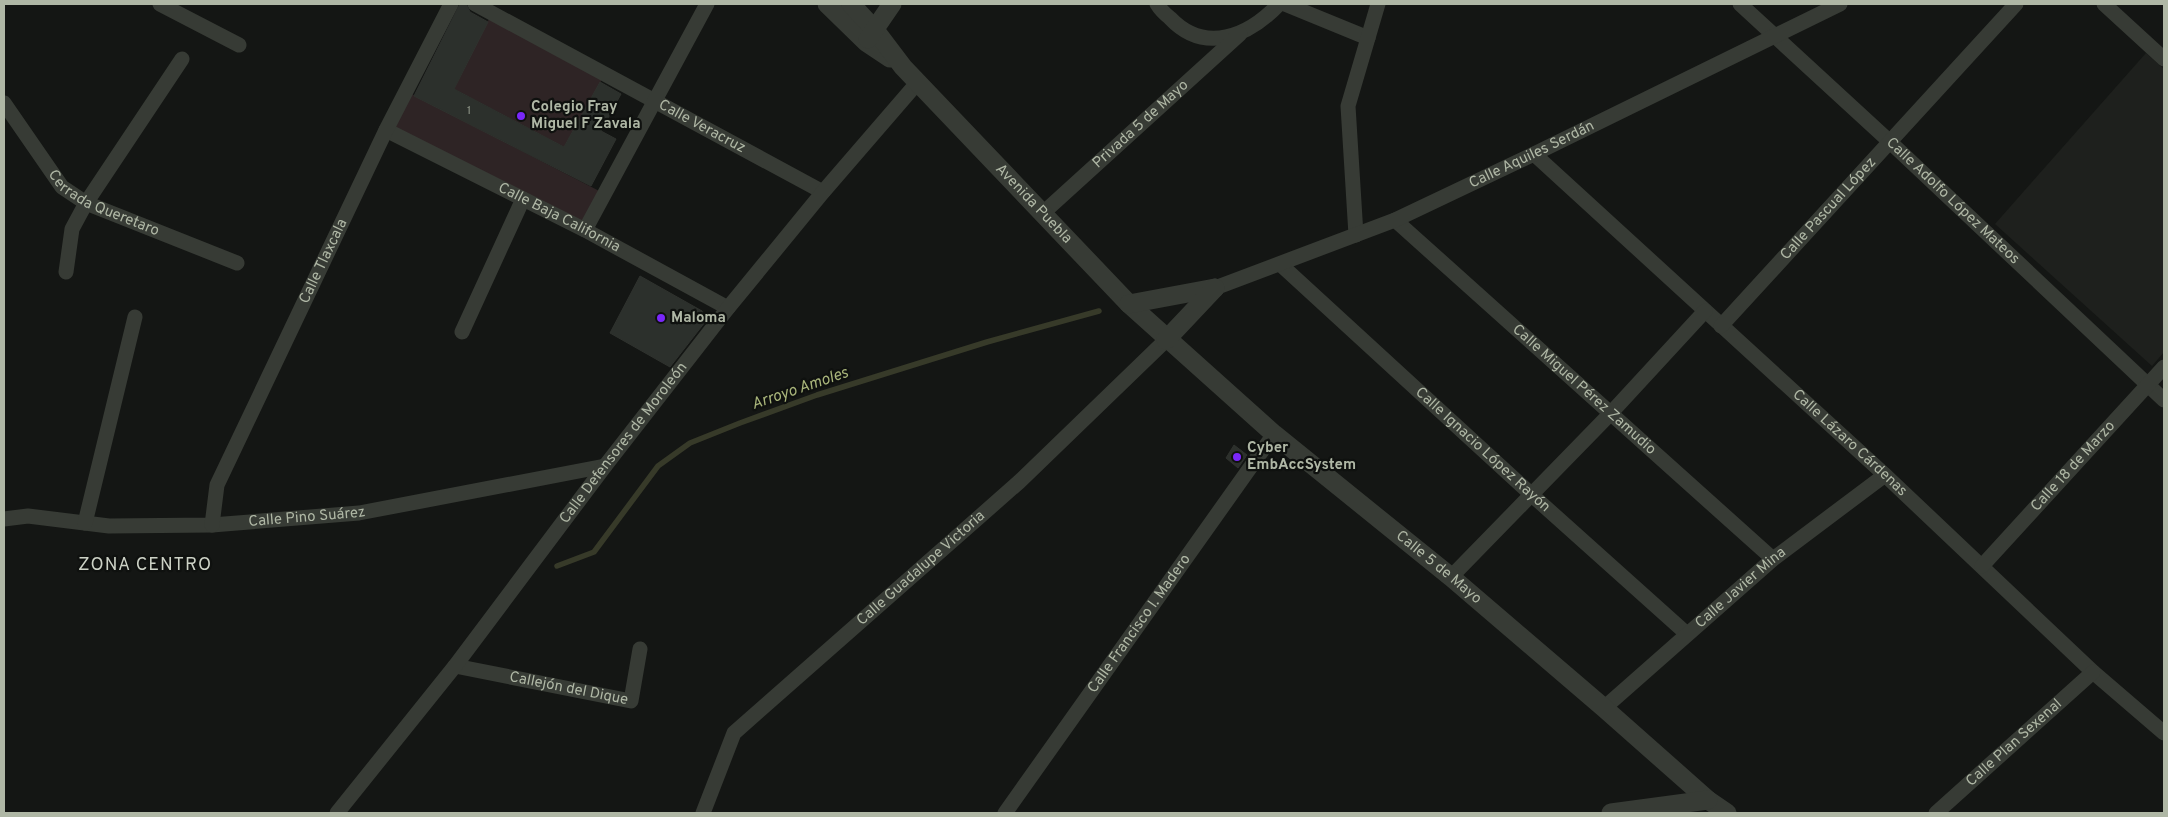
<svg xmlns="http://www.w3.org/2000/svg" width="2168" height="817" viewBox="0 0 2168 817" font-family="Overpass,sans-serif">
<rect width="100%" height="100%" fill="#141614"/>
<path fill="#1e201d" d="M2146,53L2164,69V352L2152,366L1995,224Z"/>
<g fill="#2e2425">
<path d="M492,13L605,74L564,147L454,89Z"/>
<path d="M406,91L605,194L585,230L386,130Z"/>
</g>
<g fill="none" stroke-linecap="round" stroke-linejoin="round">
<path stroke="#373a29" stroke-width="5.5" d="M557,566L594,552L658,466L690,443L740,423L817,395L987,342L1099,311"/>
</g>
<g fill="#2c302c" stroke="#2f322e">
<path d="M460,4H466L470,12L488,22L454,89L564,147L600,82L621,94L601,131L616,139L591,186L414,96Z"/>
<path d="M640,276L702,311L705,322L670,367L610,333Z"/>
<path d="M1234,445L1247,455L1238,468L1226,458Z"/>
</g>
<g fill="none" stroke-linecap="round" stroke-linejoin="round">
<g stroke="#373b35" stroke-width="15">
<path d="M160,4L239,45"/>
<path id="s1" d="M475,4L823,192"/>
<path d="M1157,4C1160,9 1165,14 1170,18C1205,55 1249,36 1279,4"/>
<path d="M1285,4L1368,38"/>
<path id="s2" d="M1740,4L1889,141L2164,400"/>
<path d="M2104,4L2164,59"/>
<path id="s3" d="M4,103L62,187L86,203L237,263"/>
<path id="s4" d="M386,130L585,230L728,308"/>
<path id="s5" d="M1534,154L1885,475L2093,672L2164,733"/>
<path id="s6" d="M1043,213L1240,34"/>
<path id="s7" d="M1395,220L1773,559"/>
<path d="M585,230L707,4"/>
<path d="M1356,235L1348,106L1378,4"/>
<path id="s8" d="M1280,264L1533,496L1687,634"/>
<path d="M66,272L72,229L86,203L182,59"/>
<path id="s9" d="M1215,288L1395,220L1534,154L1840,4"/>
<path id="s10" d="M1721,326L2016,4"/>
<path d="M462,332L523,199"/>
<path id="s11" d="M4,519L28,516L109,526L212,525L359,513L605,466"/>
<path d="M85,523L135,317"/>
<path id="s12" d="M212,525L217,485L386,130L451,4"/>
<path id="s13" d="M1982,566L2164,367"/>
<path d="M1451,577L1610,414L1705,311"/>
<path id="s14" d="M455,666L631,701L640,649"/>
<path id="s15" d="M1604,708L1773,559L1885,475"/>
<path id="s16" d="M337,813L455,666L605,466L728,308L823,192L918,82"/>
<path id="s17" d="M703,813L734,733L1019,482L1166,340"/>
<path id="s18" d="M1005,813L1274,434"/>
<path id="s19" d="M1936,813L2093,672"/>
</g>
<g stroke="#373b35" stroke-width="19">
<path d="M827,4L866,42L890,58"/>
<path id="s20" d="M851,4L875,30L903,67L1129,304L1274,434L1451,577L1604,708L1708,800L1727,813"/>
<path d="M868,39L892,4"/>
<path d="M1129,304L1215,288"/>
<path d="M1166,340L1215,288"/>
<path d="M1611,813L1708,800"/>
</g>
</g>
<g fill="#7a27fa" stroke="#0f110f" stroke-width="2">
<circle cx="521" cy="116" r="5"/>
<circle cx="661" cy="318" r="5"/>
<circle cx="1237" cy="457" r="5"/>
</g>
<g text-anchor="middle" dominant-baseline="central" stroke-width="4.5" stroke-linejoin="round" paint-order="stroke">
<g font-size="12" fill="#8e9587">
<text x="469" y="111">1</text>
</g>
<g font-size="15" font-weight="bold" fill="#afb7a5" stroke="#0f110f" text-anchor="start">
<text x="531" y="107">Colegio Fray<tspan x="531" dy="17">Miguel F Zavala</tspan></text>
<text x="671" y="318">Maloma</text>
<text x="1247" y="448">Cyber<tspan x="1247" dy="17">EmbAccSystem</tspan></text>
</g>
<g font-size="15" fill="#afb7a5" stroke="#0f110f">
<text stroke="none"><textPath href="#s6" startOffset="132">Privada 5 de Mayo</textPath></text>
<text stroke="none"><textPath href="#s1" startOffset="258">Calle Veracruz</textPath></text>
<text stroke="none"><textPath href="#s9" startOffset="344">Calle Aquiles Serdán</textPath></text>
<text stroke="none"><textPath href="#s3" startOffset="146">Cerrada Queretaro</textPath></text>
<text stroke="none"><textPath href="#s2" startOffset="290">Calle Adolfo López Mateos</textPath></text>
<text stroke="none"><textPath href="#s20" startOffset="271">Avenida Puebla</textPath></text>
<text stroke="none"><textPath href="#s10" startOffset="159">Calle Pascual López</textPath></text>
<text stroke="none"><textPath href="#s4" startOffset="194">Calle Baja California</textPath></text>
<text stroke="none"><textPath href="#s12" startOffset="288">Calle Tlaxcala</textPath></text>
<text stroke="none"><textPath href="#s7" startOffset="254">Calle Miguel Pérez Zamudio</textPath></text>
<text stroke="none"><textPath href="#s5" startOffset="428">Calle Lázaro Cárdenas</textPath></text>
<text stroke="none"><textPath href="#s16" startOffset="468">Calle Defensores de Moroleón</textPath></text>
<text stroke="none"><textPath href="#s8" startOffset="275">Calle Ignacio López Rayón</textPath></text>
<text stroke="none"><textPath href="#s13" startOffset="135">Calle 18 de Marzo</textPath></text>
<text stroke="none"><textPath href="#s11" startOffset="304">Calle Pino Suárez</textPath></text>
<text stroke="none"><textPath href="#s17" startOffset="335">Calle Guadalupe Victoria</textPath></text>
<text stroke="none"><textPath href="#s20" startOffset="816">Calle 5 de Mayo</textPath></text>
<text stroke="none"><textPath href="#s15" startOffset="182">Calle Javier Mina</textPath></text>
<text stroke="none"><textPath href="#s18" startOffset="232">Calle Francisco I. Madero</textPath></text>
<text stroke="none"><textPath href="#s14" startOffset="116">Callejón del Dique</textPath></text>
<text stroke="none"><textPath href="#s19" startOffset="105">Calle Plan Sexenal</textPath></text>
</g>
<g font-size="16" font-style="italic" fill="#a8b47a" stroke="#0f110f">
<text transform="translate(800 389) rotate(-19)">Arroyo Amoles</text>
</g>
<g font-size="18" letter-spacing="1" fill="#cdd2c6" stroke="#0f110f">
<text x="145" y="565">ZONA CENTRO</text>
</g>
</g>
<rect width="2168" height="817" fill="none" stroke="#afb7a5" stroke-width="10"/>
</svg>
